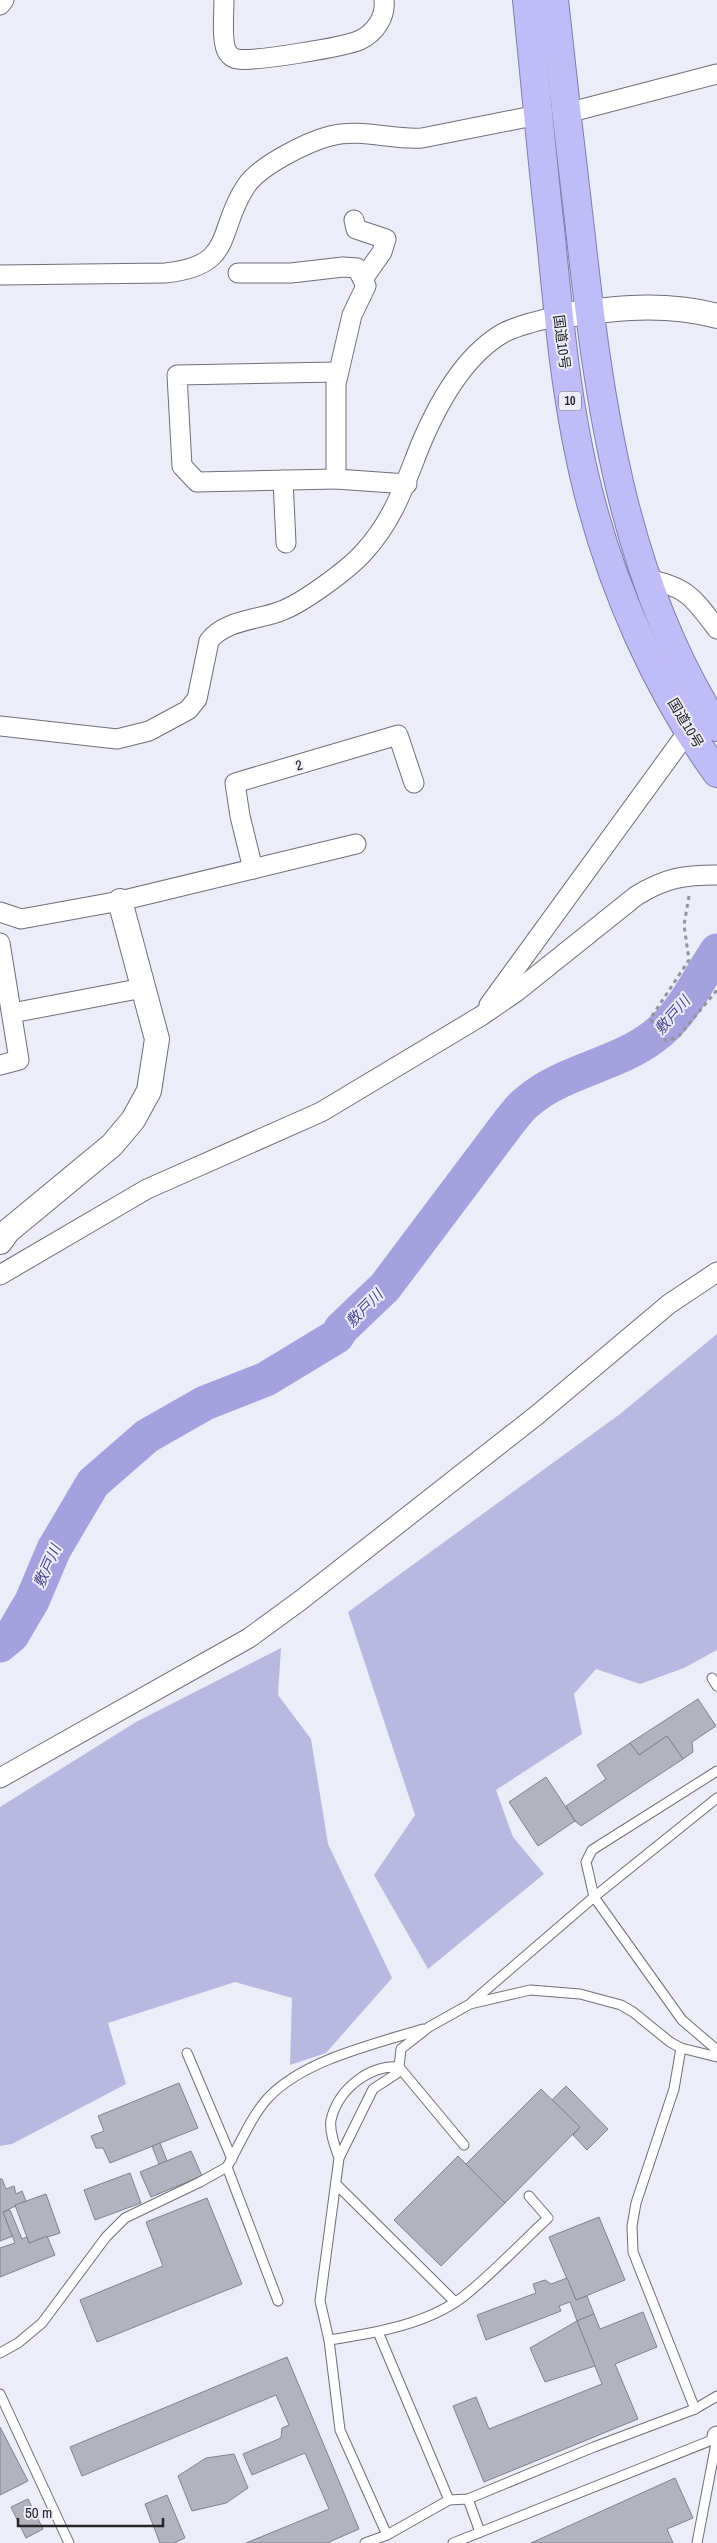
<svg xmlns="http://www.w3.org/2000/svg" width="717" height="2543" viewBox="0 0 717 2543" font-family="'Archivo Narrow','Noto Sans JP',sans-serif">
<rect width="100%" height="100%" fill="#ededf9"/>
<g fill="#b9b8e0">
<path d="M717,1334V1650L684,1668L640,1684L596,1669L574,1694L582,1734L496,1790L513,1837L544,1874L428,1969L374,1875L415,1815L348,1612L620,1414Z"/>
<path d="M281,1648L278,1695L311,1739L328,1844L392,1978L326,2053L290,2065L292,1998L235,1982L108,2023L126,2084L12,2144L0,2146V1807L136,1722Z"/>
</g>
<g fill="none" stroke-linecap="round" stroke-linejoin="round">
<path stroke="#a5a1df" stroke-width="35" d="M0,1645L12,1635L32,1601L54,1549L93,1483L147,1436L205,1403L266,1379L337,1336L341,1329L385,1287L509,1122C515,1115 520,1107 527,1102C562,1071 617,1065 653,1037C683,1015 697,981 717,951"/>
</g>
<g fill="#b3b3be" stroke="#82828d">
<path d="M698,1699L716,1726L692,1742L693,1752L683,1759L667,1736L639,1755L630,1743Z"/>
<path d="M667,1736L683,1759L581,1826L575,1821L566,1806L606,1779L597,1765L630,1743L639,1755Z"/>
<path d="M546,1777L575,1821L538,1846L509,1802Z"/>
<path d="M179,2083L198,2128L110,2163L103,2148H96L91,2136L104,2131L98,2116Z"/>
<path d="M566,2086L608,2129L587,2150L573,2135L580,2127L552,2100Z"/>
<path d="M541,2089L580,2127L505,2203L466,2164Z"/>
<path d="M160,2143L167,2161L159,2164L152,2146Z"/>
<path d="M191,2151L202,2176L151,2197L140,2172Z"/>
<path d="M458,2156L505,2203L441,2266L394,2220Z"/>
<path d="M130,2173L141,2203L95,2220L84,2190Z"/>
<path d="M0,2179H2L6,2189L14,2186L16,2194L22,2191L26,2201L3,2212L13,2236L0,2241Z"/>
<path d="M46,2194L60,2233L29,2243L15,2205Z"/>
<path d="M207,2198L242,2284L97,2342L80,2300L163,2266L146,2222Z"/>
<path d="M10,2210L22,2239L27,2237L29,2243L47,2236L55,2255L0,2277V2248L15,2243L3,2212Z"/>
<path d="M599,2217L625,2280L576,2300L549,2237Z"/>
<path d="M567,2278L576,2300L587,2296L594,2314L577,2321L570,2302L559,2306L561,2311L486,2340L477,2315L536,2293L533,2284L545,2280L551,2284Z"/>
<path d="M643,2312L657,2347L615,2364L638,2419L484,2482L453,2406L476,2397L489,2429L602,2384L577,2321L594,2314L600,2329Z"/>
<path d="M577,2321L595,2366L545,2382L530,2348Z"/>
<path d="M287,2357L359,2529L327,2543H246L329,2509L305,2453L252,2475L243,2454L281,2438L282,2428L289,2425L276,2395L82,2476L70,2447Z"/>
<path d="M0,2427L28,2481L0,2495Z"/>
<path d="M234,2454L248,2488L226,2503L192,2511L178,2476L206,2458Z"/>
<path d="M675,2478L693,2518L667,2529L673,2543H531Z"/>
<path d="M167,2495L185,2538L174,2543H160L145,2504Z"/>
<path d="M28,2499L43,2529L26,2538L11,2507Z"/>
</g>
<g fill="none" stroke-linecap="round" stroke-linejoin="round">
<g stroke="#6e6e79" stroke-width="11">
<g id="service">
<path d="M712,1678L717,1686"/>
<path d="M717,1771L592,1850L586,1862L594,1897L717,1798"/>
<path d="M472,2002L594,1897L682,2020L717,2050"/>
<path d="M681,2048L674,2089L636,2203L632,2226L633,2252L695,2409"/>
<path d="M187,2053L232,2159"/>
<path d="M464,2145L399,2067L401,2049L429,2027L470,2004L530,1990L580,1994L621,2005L633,2012L670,2042L681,2048L717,2057"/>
<path d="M227,2167C239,2146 252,2115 268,2098C303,2060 375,2044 423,2029"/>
<path d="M336,2184L454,2301"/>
<path d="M378,2332L449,2500"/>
<path d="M329,2340L320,2301L339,2158L373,2089L396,2074L399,2067C368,2065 338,2090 331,2120C329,2131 335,2147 339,2158"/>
<path d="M0,2353L18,2343L42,2323L106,2237L125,2218L200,2182L227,2167L278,2301"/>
<path d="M0,2394L69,2543"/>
<path d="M468,2499L480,2532"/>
<path d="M387,2535L340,2430L329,2340C375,2333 432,2324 469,2292C497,2269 522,2242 548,2218L529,2196"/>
<path d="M365,2543L387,2535L449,2500L468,2499L594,2447L695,2409L717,2396"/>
<path d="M453,2543L717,2438"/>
<path d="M697,2543L717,2438"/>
</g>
</g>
<g stroke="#6e6e79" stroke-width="21">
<g id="minor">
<path d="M224,0C224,13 221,44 228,53C230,56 234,59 238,59C253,62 345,47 360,40C375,33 386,17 384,0"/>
<path d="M0,5L4,0"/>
<path d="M567,113L717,74"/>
<path d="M354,220L356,229L386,239L382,252L363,279"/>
<path d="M238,273H291L343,267L357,268L366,286L352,315L336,384V479L407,484"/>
<path d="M0,275L165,273C236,266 216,231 246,186C259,166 307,142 330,136C361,128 391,140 422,138L538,115"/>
<path d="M336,479L197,482L182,466L177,375L338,372"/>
<path d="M283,480L286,543"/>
<path d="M647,579C687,587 693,597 717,629"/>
<path d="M0,726L117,739L149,731L188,710L197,699L209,641C224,620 259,620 281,611C303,603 349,569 364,552C394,519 404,486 420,446C437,405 465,354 505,332C522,324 541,320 559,316"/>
<path d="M253,869L240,816L235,783L398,735L414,783"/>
<path d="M0,912L21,919L120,901L356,844"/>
<path d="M0,943L19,1060L0,1065"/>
<path d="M489,1005L689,730"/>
<path d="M12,1013L143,988"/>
<path d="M0,1275L147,1189L321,1112L481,1016L516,992L636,896C665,878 683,875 717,875"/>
<path d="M0,1778L249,1638L301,1600L537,1415L669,1304L717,1272"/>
<path d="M717,2438V2436"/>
</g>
</g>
<g stroke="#6e6e79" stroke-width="26">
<g id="tertiary">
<path d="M559,316C613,308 664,302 717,316"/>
<path d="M0,1242L8,1231L112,1145L133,1120L149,1091L157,1039L120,901"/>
</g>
</g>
<g stroke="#7f7dae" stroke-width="30">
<g id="trunk">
<path d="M527,0C535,79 542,159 551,238C559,322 567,408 588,491C613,590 657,690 717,773"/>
<path d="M554,0C562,76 571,153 580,229C599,401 622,578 717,727"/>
</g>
</g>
<path stroke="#94949d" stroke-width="3" stroke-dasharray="4 4" stroke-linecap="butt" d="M689,896L684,925L689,960L650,1019L666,1041L678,1037L717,990"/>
<use href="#service" stroke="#fff" stroke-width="9"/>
<use href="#minor" stroke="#fff" stroke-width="19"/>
<use href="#tertiary" stroke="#fff" stroke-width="24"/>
<use href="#trunk" stroke="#c0bcf7" stroke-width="28"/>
</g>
<g text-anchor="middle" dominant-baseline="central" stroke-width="4" stroke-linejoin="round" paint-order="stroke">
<rect fill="#ededf9" stroke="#616168" stroke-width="1" x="559" y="391.5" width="22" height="19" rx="4"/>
<g font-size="12" font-weight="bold" fill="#25252a">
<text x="570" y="401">10</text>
</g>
<g font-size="14" fill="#25252a" stroke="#ededf9">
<text transform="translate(562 342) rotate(83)">国道10号</text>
<text transform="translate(686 723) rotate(59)">国道10号</text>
<text transform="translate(299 765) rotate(-16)">2</text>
</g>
<g font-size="15" font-style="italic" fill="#4f4590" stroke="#ededf9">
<text transform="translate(672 1015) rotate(-49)">敷戸川</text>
<text transform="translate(364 1308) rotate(-46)">敷戸川</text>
<text transform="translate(47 1566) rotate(-66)">敷戸川</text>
</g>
</g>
<path d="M18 2518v8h145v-8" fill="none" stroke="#25252a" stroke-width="2.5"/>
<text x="25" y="2518" font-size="15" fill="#25252a" stroke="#ededf9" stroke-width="4" paint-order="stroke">50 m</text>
</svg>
